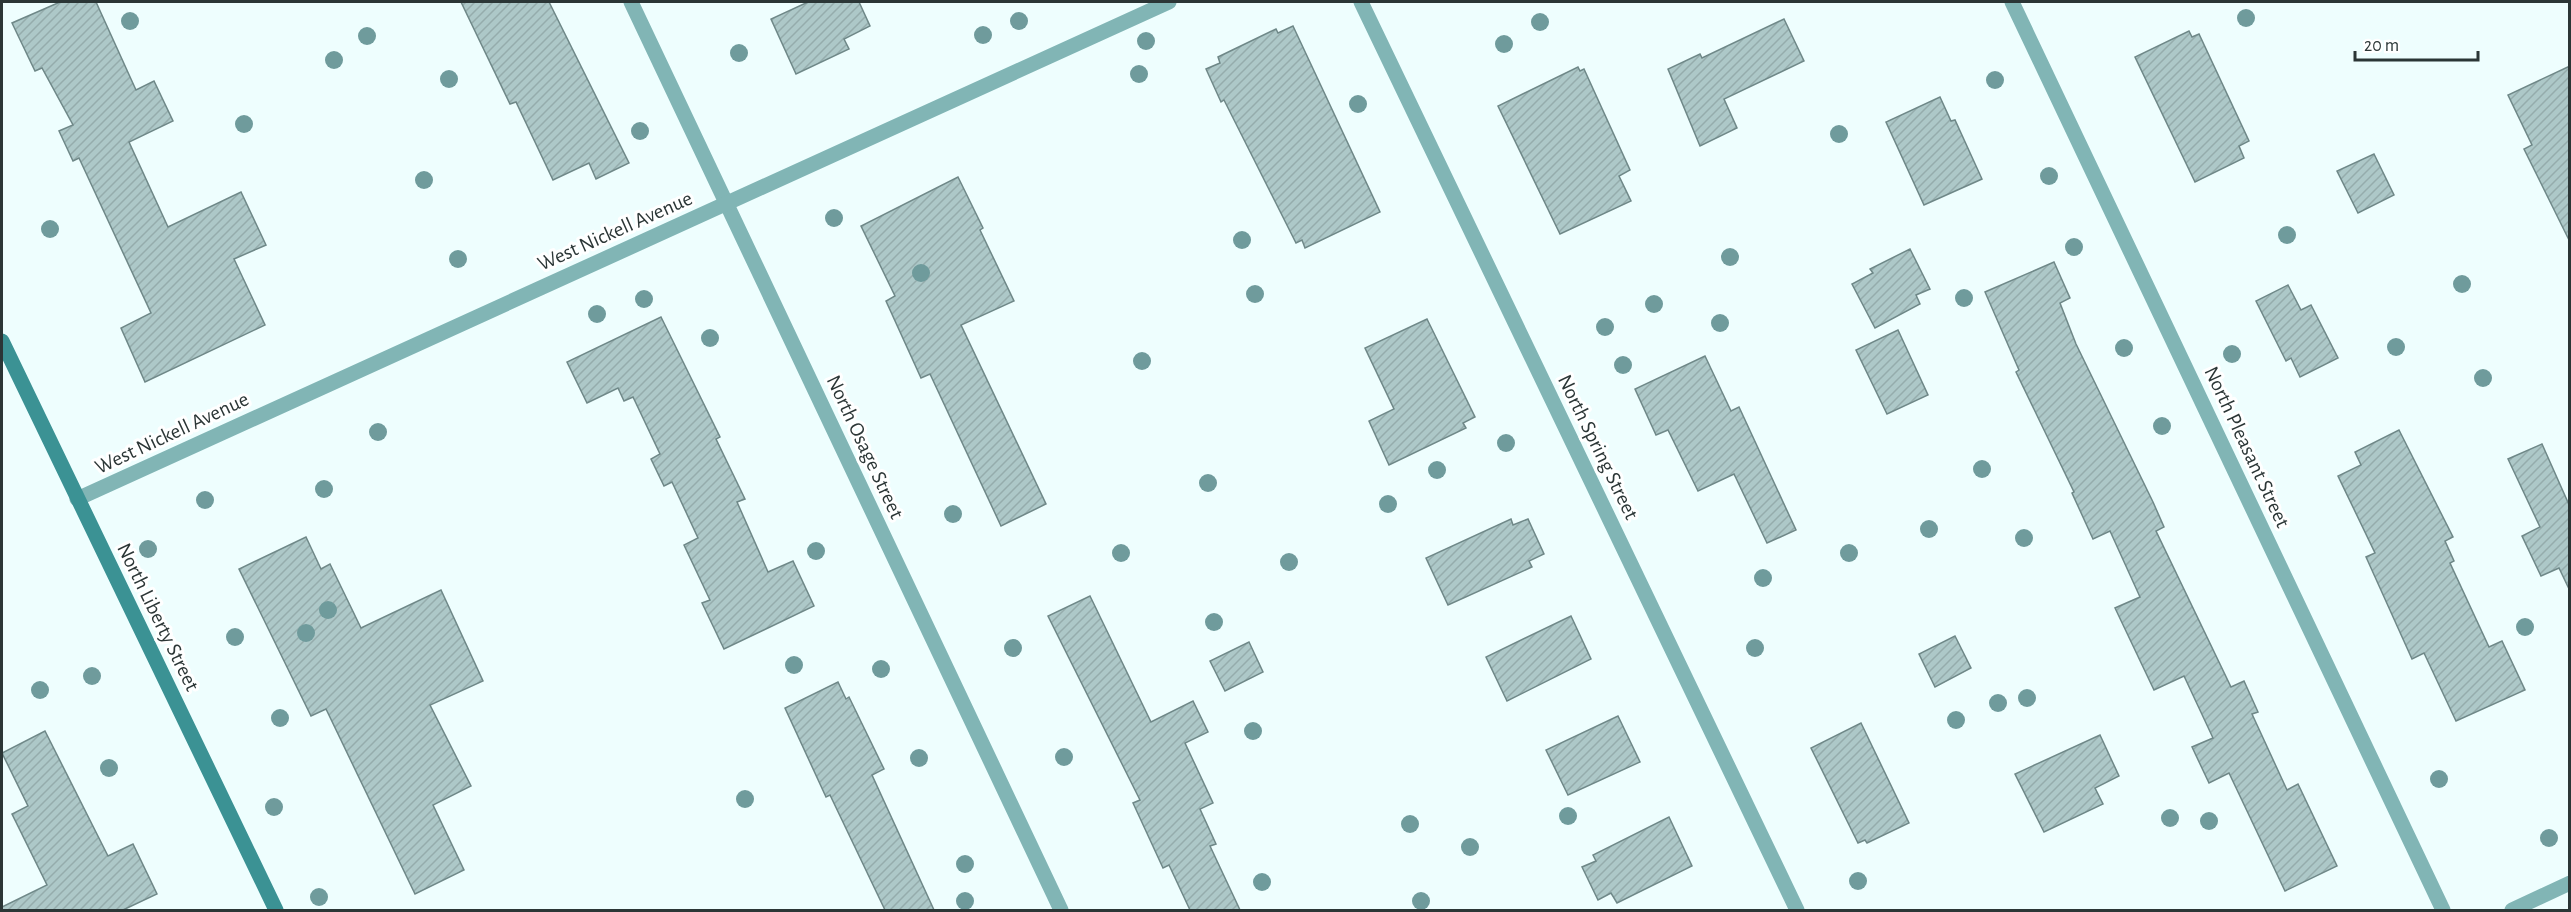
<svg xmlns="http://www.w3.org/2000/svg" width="2571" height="912" viewBox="0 0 2571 912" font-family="'Alegreya Sans',sans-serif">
<defs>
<pattern id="building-hatch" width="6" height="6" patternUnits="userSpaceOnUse" patternTransform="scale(1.5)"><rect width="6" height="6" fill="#adc8c8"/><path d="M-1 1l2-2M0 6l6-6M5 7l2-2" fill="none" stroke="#95acac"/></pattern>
</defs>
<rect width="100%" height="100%" fill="#eefefe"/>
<g fill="url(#building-hatch)" stroke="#6f8888" stroke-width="1.5">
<path d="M60,2H96L136,90L154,81L173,121L129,142L168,227L241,192L266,245L234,259L265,325L145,382L121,328L151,313L79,158L73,161L59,131L73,125L42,68L35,71L12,23Z"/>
<path d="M461,2H549L629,163L596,179L589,163L553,180L516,102L510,104Z"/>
<path d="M808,2H859L870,26L844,39L849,49L796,74L771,19Z"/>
<path d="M1784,19L1804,61L1724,99L1737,128L1700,146L1668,69L1700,54L1702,58Z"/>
<path d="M1293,26L1380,212L1305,248L1302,240L1296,243L1224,100L1221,102L1206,69L1220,63L1218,57L1276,29L1278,33Z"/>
<path d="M2189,31L2192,37L2199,34L2249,141L2239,146L2244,158L2195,182L2135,57Z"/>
<path d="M2570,66V242L2524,149L2532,145L2508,95Z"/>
<path d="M1578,67L1580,71L1584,69L1630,170L1619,176L1631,201L1560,234L1498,106Z"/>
<path d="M1940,97L1951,121L1955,120L1982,179L1924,205L1886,122Z"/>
<path d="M2374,154L2394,195L2358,213L2337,171Z"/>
<path d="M958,177L983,228L980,230L1014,301L961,325L1046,504L1001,526L930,374L921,378L886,301L895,296L861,226Z"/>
<path d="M1910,249L1930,289L1916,295L1920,304L1875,328L1852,284L1873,273L1870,269Z"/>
<path d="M2054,262L2070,298L2060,303L2076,344L2153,502L2164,527L2156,531L2231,687L2244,681L2258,712L2252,714L2287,790L2298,784L2337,866L2285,891L2229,773L2209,783L2192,747L2213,738L2184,676L2154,690L2115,608L2140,597L2110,531L2093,539L2072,493L2074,492L2016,372L2019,370L1985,292Z"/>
<path d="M2288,285L2301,310L2311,305L2338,358L2300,377L2291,358L2286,361L2256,301Z"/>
<path d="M661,317L720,437L716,439L745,499L737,502L768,572L793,561L814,606L724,649L702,603L710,600L684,545L698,538L672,482L664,486L651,459L660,454L633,397L624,401L618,388L587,403L567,362Z"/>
<path d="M1427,319L1475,417L1463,423L1466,428L1389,465L1369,421L1394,409L1365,348Z"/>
<path d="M1898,330L1928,395L1887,414L1856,350Z"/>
<path d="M1705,356L1731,411L1739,407L1796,530L1767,543L1734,474L1698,491L1668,430L1656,435L1635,389Z"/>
<path d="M2399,430L2453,537L2445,541L2454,561L2450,563L2489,647L2502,641L2525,690L2456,721L2424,653L2412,659L2366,557L2375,553L2338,476L2361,465L2355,452Z"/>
<path d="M2542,444L2570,507V591L2559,568L2541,576L2522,536L2540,527L2508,459Z"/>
<path d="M1511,519L1513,525L1528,519L1544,554L1529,561L1532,567L1448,605L1426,558Z"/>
<path d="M306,537L321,569L330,564L361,628L441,590L483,681L430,705L471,786L433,805L464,870L415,894L326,709L311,716L239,569Z"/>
<path d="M1090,596L1151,722L1193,701L1208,732L1185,743L1213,803L1200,809L1216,844L1210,846L1240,910H1190L1169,865L1163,868L1133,803L1140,800L1048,616Z"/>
<path d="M1571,616L1591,659L1507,701L1486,657Z"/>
<path d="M1955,636L1971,668L1935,687L1919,654Z"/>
<path d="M1249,642L1263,672L1225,691L1210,661Z"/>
<path d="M838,682L846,699L849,697L884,769L872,775L934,910H885L830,795L826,797L785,708Z"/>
<path d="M1618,716L1640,762L1568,795L1546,750Z"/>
<path d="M1861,723L1909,823L1867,843L1865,840L1858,843L1811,748Z"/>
<path d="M45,731L108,856L133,844L157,894L123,910H2V907L47,885L12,814L28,806L2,753Z"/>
<path d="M2100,735L2119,776L2095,788L2103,804L2044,832L2015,774Z"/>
<path d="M1669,817L1692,866L1617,903L1611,893L1598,900L1582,867L1596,861L1593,855Z"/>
</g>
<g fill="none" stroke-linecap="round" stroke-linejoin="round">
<g stroke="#81b5b5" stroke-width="15">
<path d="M631,2L1061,910"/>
<path d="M1361,2L1797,910"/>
<path d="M2012,2L2443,910"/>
<path d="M77,499L1169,2"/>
<path d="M2512,910L2570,883"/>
</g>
<path stroke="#3b9294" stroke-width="15" d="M2,341L276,910"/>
</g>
<g fill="#6f9b9c">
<circle cx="2246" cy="18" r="9"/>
<circle cx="130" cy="21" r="9"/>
<circle cx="1019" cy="21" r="9"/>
<circle cx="1540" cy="22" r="9"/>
<circle cx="983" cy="35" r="9"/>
<circle cx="367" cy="36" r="9"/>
<circle cx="1146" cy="41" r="9"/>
<circle cx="1504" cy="44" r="9"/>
<circle cx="739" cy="53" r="9"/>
<circle cx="334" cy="60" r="9"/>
<circle cx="1139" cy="74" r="9"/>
<circle cx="449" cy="79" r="9"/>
<circle cx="1995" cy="80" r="9"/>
<circle cx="1358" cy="104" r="9"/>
<circle cx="244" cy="124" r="9"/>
<circle cx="640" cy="131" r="9"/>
<circle cx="1839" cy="134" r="9"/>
<circle cx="2049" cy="176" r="9"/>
<circle cx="424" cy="180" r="9"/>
<circle cx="834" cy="218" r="9"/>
<circle cx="50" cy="229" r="9"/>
<circle cx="2287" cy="235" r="9"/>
<circle cx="1242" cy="240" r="9"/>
<circle cx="2074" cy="247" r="9"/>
<circle cx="1730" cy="257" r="9"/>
<circle cx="458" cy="259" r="9"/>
<circle cx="921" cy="273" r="9"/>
<circle cx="2462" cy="284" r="9"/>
<circle cx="1255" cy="294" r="9"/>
<circle cx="1964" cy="298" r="9"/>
<circle cx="644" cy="299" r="9"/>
<circle cx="1654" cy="304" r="9"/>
<circle cx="597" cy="314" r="9"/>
<circle cx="1720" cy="323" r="9"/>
<circle cx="1605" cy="327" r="9"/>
<circle cx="710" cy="338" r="9"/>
<circle cx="2396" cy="347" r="9"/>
<circle cx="2124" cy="348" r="9"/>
<circle cx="2232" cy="354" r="9"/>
<circle cx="1142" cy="361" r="9"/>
<circle cx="1623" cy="365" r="9"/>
<circle cx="2483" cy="378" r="9"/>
<circle cx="2162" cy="426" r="9"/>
<circle cx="378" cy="432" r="9"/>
<circle cx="1506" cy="443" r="9"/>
<circle cx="1982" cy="469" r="9"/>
<circle cx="1437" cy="470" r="9"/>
<circle cx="1208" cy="483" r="9"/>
<circle cx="324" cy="489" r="9"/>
<circle cx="205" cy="500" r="9"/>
<circle cx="1388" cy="504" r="9"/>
<circle cx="953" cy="514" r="9"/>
<circle cx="1929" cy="529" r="9"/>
<circle cx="2024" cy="538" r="9"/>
<circle cx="148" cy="549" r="9"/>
<circle cx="816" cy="551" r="9"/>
<circle cx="1121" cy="553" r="9"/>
<circle cx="1849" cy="553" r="9"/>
<circle cx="1289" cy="562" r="9"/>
<circle cx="1763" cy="578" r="9"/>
<circle cx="328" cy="610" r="9"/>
<circle cx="1214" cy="622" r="9"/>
<circle cx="2525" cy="627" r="9"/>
<circle cx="306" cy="633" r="9"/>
<circle cx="235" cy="637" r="9"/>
<circle cx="1013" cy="648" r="9"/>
<circle cx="1755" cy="648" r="9"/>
<circle cx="794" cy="665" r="9"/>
<circle cx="881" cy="669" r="9"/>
<circle cx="92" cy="676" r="9"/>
<circle cx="40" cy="690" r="9"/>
<circle cx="2027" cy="698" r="9"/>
<circle cx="1998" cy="703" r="9"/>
<circle cx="280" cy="718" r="9"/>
<circle cx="1956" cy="720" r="9"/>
<circle cx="1253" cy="731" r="9"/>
<circle cx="1064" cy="757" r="9"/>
<circle cx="919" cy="758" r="9"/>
<circle cx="109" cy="768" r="9"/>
<circle cx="2439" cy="779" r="9"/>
<circle cx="745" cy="799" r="9"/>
<circle cx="274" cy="807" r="9"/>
<circle cx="1568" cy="816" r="9"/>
<circle cx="2170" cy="818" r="9"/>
<circle cx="2209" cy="821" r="9"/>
<circle cx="1410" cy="824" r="9"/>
<circle cx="2549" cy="838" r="9"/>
<circle cx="1470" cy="847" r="9"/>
<circle cx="965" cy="864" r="9"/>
<circle cx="1858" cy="881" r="9"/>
<circle cx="1262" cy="882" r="9"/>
<circle cx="319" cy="897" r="9"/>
<circle cx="965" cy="901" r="9"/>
<circle cx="1421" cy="901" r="9"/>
</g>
<g text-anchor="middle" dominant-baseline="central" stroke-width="6" stroke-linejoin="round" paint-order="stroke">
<g font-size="21" fill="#2b3636" stroke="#fff">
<text transform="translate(615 231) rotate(-24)">West Nickell Avenue</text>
<text transform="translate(172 433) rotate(-25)">West Nickell Avenue</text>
<text transform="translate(865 447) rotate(65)">North Osage Street</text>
<text transform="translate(1598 447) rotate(64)">North Spring Street</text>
<text transform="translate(2247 447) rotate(65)">North Pleasant Street</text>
<text transform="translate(158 617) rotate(64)">North Liberty Street</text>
</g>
</g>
<rect width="2571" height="912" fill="none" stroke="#2b3636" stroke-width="6"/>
<path d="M2355 51v9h123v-9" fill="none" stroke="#2b3636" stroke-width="3"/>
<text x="2364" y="51" font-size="18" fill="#2b3636" stroke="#ffffff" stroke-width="4.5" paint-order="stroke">20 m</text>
</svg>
